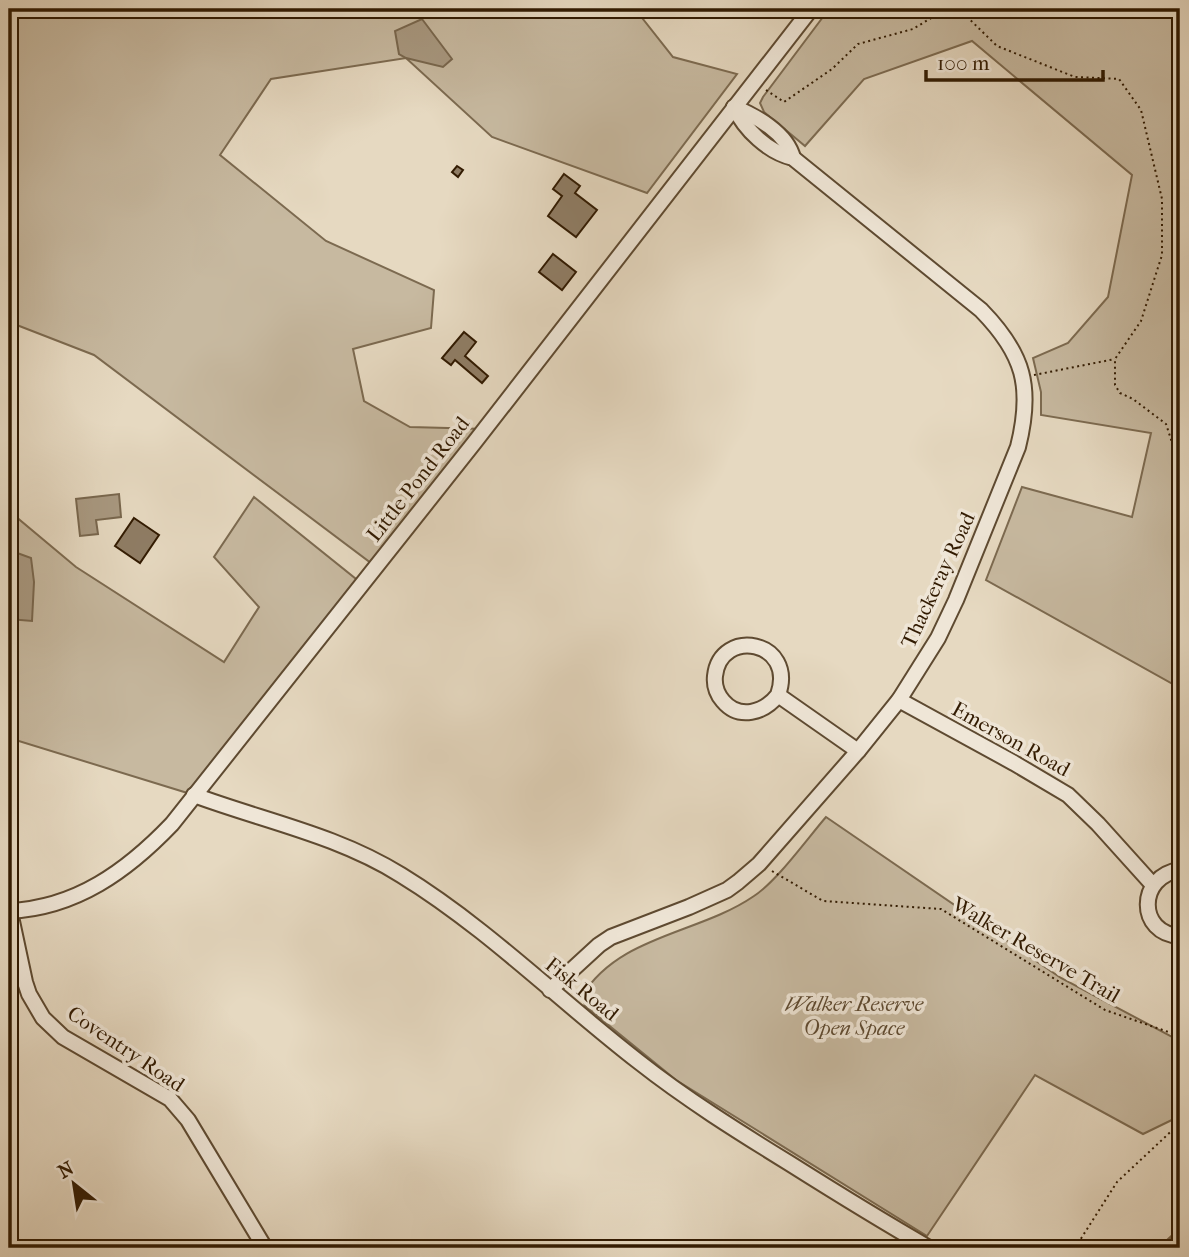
<svg xmlns="http://www.w3.org/2000/svg" width="1189" height="1257" viewBox="0 0 1189 1257" font-family="'IM FELL French Canon',serif">
<rect width="100%" height="100%" fill="#e6d9c1"/>
<filter id="stains"><feTurbulence type="fractalNoise" baseFrequency=".00286" numOctaves="4"/><feColorMatrix values="0 0 0 0 .2 0 0 0 0 .09 0 0 0 0 .02 0 0 0 .5 -.17"/></filter>
<radialGradient id="worn" r=".72"><stop offset=".6" stop-color="#630" stop-opacity="0"/><stop offset="1" stop-color="#630" stop-opacity=".3"/></radialGradient>
<g fill="#c7b9a0" stroke="#7c6a50" stroke-width="2">
<path d="M9,9H635L673,57L737,74L647,193L492,137L406,58L271,79L220,155L326,241L434,290L431,328L353,349L364,401L410,427L484,429L375,566L94,355L9,322Z"/>
<path d="M829,9H1180V688L986,580L1022,487L1132,517L1151,433L1041,415V392L1033,358L1068,343L1108,297L1132,175L972,41L864,79L805,146L764,112L760,103L763,97Z"/>
<path d="M254,497L361,583L194,795L9,738V511L76,567L224,662L259,607L214,557Z"/>
<path d="M826,817L1061,978L1180,1041V1116L1143,1134L1035,1075L927,1236L676,1080L585,1006L582,996C619,935 699,934 754,896C777,881 807,839 826,817Z"/>
</g>
<g fill="#a89880" stroke="#78664d" stroke-width="2">
<path d="M422,19L452,59L443,67L406,58L399,54L395,31Z"/>
<path d="M119,494L121,517L96,520L98,534L80,536L76,499Z"/>
<path d="M9,550L31,558L34,582L32,621L9,619Z"/>
</g>
<g fill="none" stroke-linecap="round" stroke-linejoin="round">
<path stroke="#78664d" stroke-width="3.5" d="M1142,1248L1167,1241L1180,1229"/>
</g>
<g fill="#8f7d65" stroke="#311a01" stroke-width="2">
<path d="M457,166L463,170L458,177L452,172Z"/>
<path d="M564,174L580,186L575,193L597,210L576,237L548,216L562,196L553,189Z"/>
<path d="M553,254L576,272L562,290L539,272Z"/>
<path d="M464,332L476,342L465,356L488,376L482,383L455,360L451,365L442,358Z"/>
<path d="M134,518L159,535L140,563L115,546Z"/>
</g>
<g fill="none" stroke-linecap="round" stroke-linejoin="round">
<g stroke="#5e4a31" stroke-width="18">
<g id="minor">
<path d="M734,107C756,116 787,133 793,158"/>
<path d="M778,695C764,713 739,720 723,701C717,694 714,685 715,676C720,627 797,640 778,695L858,751"/>
<path d="M899,700L1014,763L1068,795L1098,824L1153,885"/>
<path d="M194,795C264,821 337,835 401,875C486,927 560,1001 639,1062C686,1099 737,1131 789,1163C835,1192 882,1221 929,1248"/>
<path d="M1180,870C1137,876 1137,934 1180,936"/>
<path d="M9,911C76,908 127,871 172,824L474,443L811,9"/>
<path d="M10,912L25,982L29,994L43,1018L63,1037L170,1099L188,1120L265,1248"/>
<path d="M550,990L599,945L611,937L689,907L727,890L738,882L759,864L858,751L899,700L938,638L956,600L1018,447C1033,387 1024,354 981,310L793,158C768,152 745,130 734,107"/>
</g>
</g>
<g stroke="#311a01" stroke-width="2" stroke-dasharray="2 3.5" stroke-linecap="butt">
<path d="M959,9L997,46L1075,77L1119,79L1141,110L1162,199V255L1141,321L1115,359V385L1120,393L1133,399L1166,424L1180,467"/>
<path d="M766,90L784,102L832,69L858,44L913,29L946,9"/>
<path d="M1034,375L1115,359"/>
<path d="M772,871L823,901L941,909L1105,1010L1180,1036"/>
<path d="M1075,1248L1117,1182L1180,1123"/>
</g>
<use href="#minor" stroke="#efe6d7" stroke-width="14"/>
</g>
<g text-anchor="middle" dominant-baseline="central" stroke-width="7" stroke-linejoin="round" paint-order="stroke">
<g font-size="21" fill="#311a01" stroke="#efe6d7">
<text transform="translate(418 479) rotate(-52)">Little Pond Road</text>
<text transform="translate(938 580) rotate(-65)">Thackeray Road</text>
<text transform="translate(1011 739) rotate(29)">Emerson Road</text>
<text transform="translate(1036 950) rotate(30)">Walker Reserve Trail</text>
<text transform="translate(582 989) rotate(39)">Fisk Road</text>
<text transform="translate(126 1049) rotate(34)">Coventry Road</text>
</g>
<g font-size="21" font-style="italic" fill="#5e4a31" stroke="#efe6d7">
<text x="854" y="1004">Walker Reserve<tspan x="854" dy="24">Open Space</tspan></text>
</g>
</g>
<rect width="1189" height="1257" fill="none" stroke="#e6d9c1" stroke-width="35"/>
<rect x="10" y="10" width="1168" height="1236" fill="none" stroke="#311a01" stroke-width="3.5"/>
<rect x="18" y="18" width="1154" height="1222" fill="none" stroke="#311a01" stroke-width="2"/>
<g transform="translate(74 1184) rotate(330)" stroke="#efe6d7" stroke-width="5" paint-order="stroke">
<path d="M0-5L12 26L0 18L-12 26Z" fill="#311a01"/>
<text y="-10" font-size="19" font-weight="bold" text-anchor="middle" fill="#311a01">N</text>
</g>
<path d="M926 70v10h177v-10" fill="none" stroke="#311a01" stroke-width="3.5"/>
<text x="937" y="70" font-size="21" fill="#311a01" stroke="#efe6d7" stroke-width="5" paint-order="stroke">100 m</text>
<rect width="100%" height="100%" filter="url(#stains)"/>
<rect width="100%" height="100%" fill="url(#worn)"/>
</svg>
